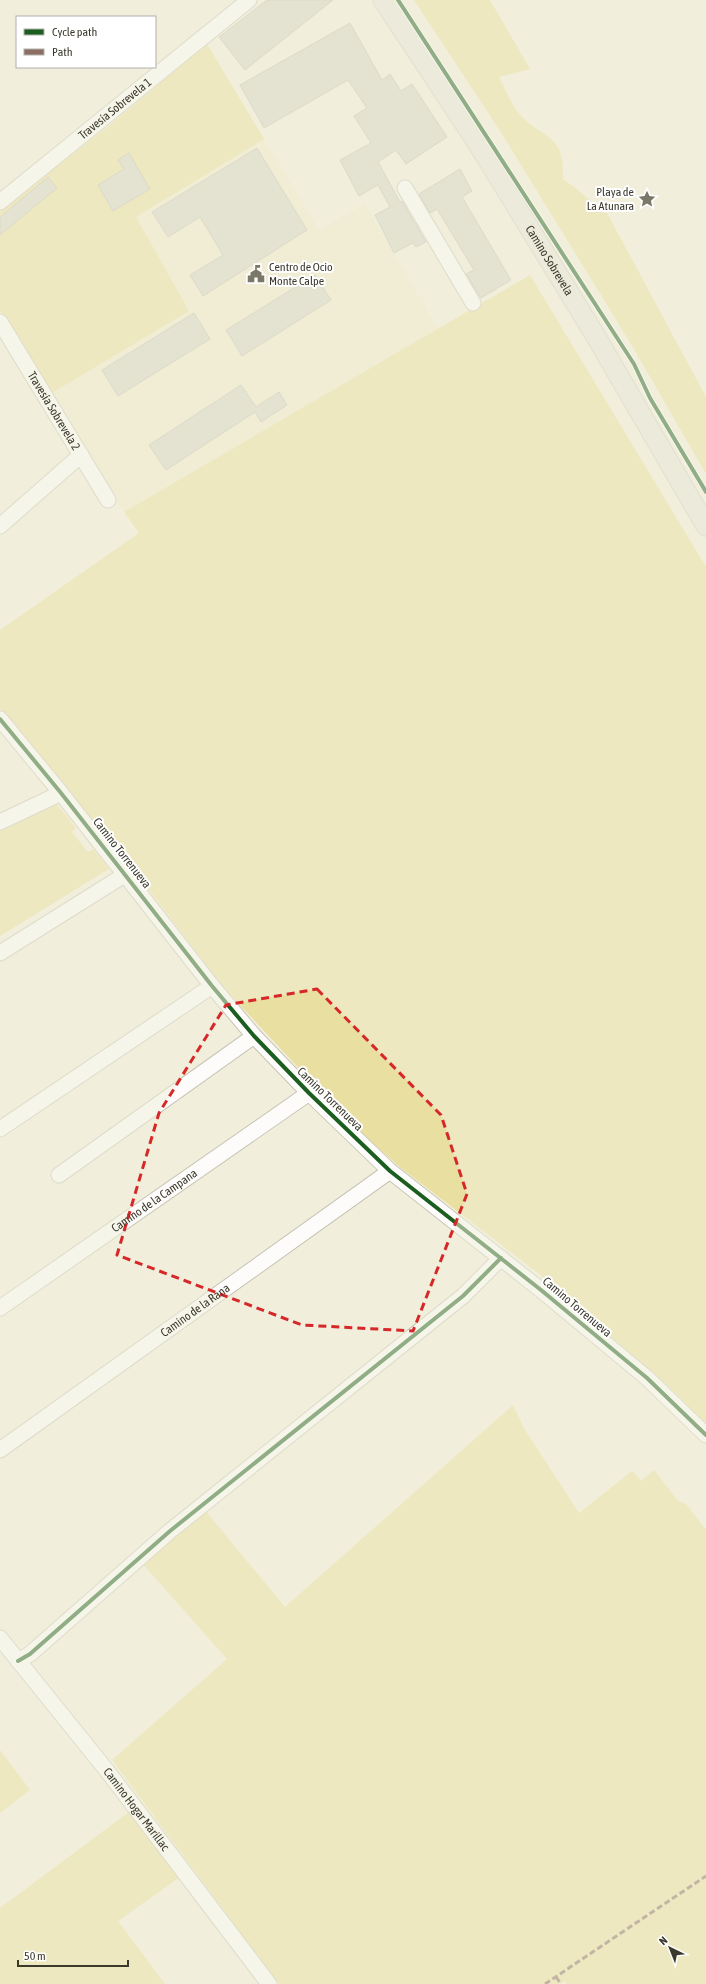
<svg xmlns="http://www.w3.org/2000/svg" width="706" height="1984" viewBox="0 0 706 1984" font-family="'Asap Condensed',sans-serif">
<rect width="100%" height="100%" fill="#f1eedb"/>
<path fill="#f0ebcc" d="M264,139L319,230L365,204L438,329L124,512L52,393L189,311L136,217Z"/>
<g fill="#e9dfa1">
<path d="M414,0H490L530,69L499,77C505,89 512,107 522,117C548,142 564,134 563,179C576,189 590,197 597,212L607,213L706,397V474L631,344L502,134Z"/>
<path d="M207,44L264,139L136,217L189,311L52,393L0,311V211L111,124Z"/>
<path d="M530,275L706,567V1424L672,1390L538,1273L401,1168L349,1122L224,988L136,873L0,709V630L139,533L124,512Z"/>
<path d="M56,803L76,828L72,832L88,852L93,849L109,869L0,936V830Z"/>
<path d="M513,1405L525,1430L579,1513L632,1471L641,1481L654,1470L678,1501L686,1504L706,1530V1984H567L565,1981L560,1984H279L112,1760L227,1659L141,1562L204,1509L285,1607Z"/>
<path d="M0,1750L30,1790L0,1813Z"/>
<path d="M129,1812L180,1877L118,1921L165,1984H0V1908Z"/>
</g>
<g fill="#d4d2c3" stroke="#c3c1b2">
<path d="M267,0H333L245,70L219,37Z"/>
<path d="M350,23L382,80L390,74L401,91L412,84L447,137L406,164L396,150L378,162L400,202L402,201L426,242L416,247L413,243L394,253L375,215L390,207L378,185L359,196L340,160L371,143L354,116L367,108L348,80L264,128L240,85Z"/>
<path d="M257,148L307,230L203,296L190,275L223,255L200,217L168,237L152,212Z"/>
<path d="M129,153L150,189L113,211L98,185L124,169L118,160Z"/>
<path d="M460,169L472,191L462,197L511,280L481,298L466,274L474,270L437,209L430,213L419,194Z"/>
<path d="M48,177L57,188L0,235V217Z"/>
<path d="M315,275L331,300L242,356L226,330Z"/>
<path d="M194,313L210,339L118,396L102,370Z"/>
<path d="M241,385L256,407L279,392L287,405L261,422L255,412L166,470L149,445Z"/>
</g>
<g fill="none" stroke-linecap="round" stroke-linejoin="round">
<g stroke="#c8c5b6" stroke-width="17">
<g id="minor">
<path d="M405,188L473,303"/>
<path id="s1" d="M0,202L249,0"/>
<path id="s2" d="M0,322L108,500"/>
<path d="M0,526L81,455"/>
<path d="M0,719L61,793L212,986L254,1036L309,1093L390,1171L541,1290L647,1378L706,1435"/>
<path d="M0,822L61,793"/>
<path d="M0,953L126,874"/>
<path d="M0,1129L212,986"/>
<path d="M59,1175L254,1036"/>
<path id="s3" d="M0,1308L309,1093"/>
<path id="s4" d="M0,1450L390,1171"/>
<path id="s5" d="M0,1638L108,1772L269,1984"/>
<path d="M18,1661L30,1654L170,1531L463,1296L501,1258"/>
</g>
</g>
<g stroke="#cfcdc4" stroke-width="21">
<g id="major">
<path id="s6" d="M383,0L478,144L595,335L706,526"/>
</g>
</g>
<use href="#minor" stroke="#fdfcfa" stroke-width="15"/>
<use href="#major" stroke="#e6e5d9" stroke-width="19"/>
<g stroke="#8d6e63" stroke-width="3" stroke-dasharray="6 3" stroke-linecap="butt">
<path d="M556,1977L561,1984"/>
<path d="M545,1984L706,1876"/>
</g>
<g stroke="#fff" stroke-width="6">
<g id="cycleway">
<path d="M398,0L634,364L650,398L706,492"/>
<path d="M0,719L61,793L212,986L254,1036L309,1093L390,1171L541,1290L647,1378L706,1435"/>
<path d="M18,1661L30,1654L170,1531L463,1296L501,1258"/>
</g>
</g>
<use href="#cycleway" stroke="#1b5e20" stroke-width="4"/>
</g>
<path d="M0 0H706V1984H0ZM317,989L441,1115L467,1194L413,1331L302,1325L117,1255L159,1113L226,1005Z" fill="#f1eedb" fill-opacity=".55" fill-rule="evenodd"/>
<path fill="none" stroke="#d62828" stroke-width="3" stroke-dasharray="8 5" stroke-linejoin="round" d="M317,989L441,1115L467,1194L413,1331L302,1325L117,1255L159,1113L226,1005Z"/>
<defs>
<g id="sight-bare" transform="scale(1.38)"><path d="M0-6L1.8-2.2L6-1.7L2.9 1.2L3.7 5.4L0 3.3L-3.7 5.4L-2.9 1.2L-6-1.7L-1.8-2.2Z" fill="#7b7869" stroke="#fff" stroke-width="2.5" paint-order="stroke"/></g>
<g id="civic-bare" transform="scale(1.38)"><path d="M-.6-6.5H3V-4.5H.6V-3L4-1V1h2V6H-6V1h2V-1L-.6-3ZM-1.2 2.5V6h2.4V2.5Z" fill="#7b7869" stroke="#fff" stroke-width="2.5" paint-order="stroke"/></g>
</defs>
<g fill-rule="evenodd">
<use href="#sight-bare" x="647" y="199"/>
<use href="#civic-bare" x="256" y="274"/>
</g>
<g text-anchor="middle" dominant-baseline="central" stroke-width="4" stroke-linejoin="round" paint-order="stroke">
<g font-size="12" fill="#3b392c" stroke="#fff">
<text stroke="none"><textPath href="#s1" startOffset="148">Travesía Sobrevela 1</textPath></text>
<text stroke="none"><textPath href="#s6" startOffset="309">Camino Sobrevela</textPath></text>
<text stroke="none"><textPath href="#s2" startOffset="104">Travesía Sobrevela 2</textPath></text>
<text transform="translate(122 853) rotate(52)">Camino Torrenueva</text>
<text transform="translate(330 1099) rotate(44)">Camino Torrenueva</text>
<text stroke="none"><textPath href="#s3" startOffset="188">Camino de la Campana</textPath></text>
<text transform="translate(577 1307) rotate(40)">Camino Torrenueva</text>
<text stroke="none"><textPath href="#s4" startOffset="240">Camino de la Rana</textPath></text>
<text stroke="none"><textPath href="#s5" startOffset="219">Camino Hogar Marillac</textPath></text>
</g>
<g font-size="12" fill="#3b392c" stroke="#fff" text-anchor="end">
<text x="634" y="192">Playa de<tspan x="634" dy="14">La Atunara</tspan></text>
<text x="269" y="267" text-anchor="start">Centro de Ocio<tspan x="269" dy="14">Monte Calpe</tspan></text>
</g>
</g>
<rect x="16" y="16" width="140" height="52" fill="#ffffff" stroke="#b1b0ab"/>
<rect x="24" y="29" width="20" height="6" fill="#1b5e20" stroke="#b1b0ab"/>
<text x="52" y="36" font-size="12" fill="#3b392c">Cycle path</text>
<rect x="24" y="49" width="20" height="6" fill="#8d6e63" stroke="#b1b0ab"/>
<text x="52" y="56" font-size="12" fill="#3b392c">Path</text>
<g transform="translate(670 1948) rotate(317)" stroke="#ffffff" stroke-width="3" paint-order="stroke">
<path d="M0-3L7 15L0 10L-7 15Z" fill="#3b392c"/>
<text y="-6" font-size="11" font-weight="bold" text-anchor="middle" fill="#3b392c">N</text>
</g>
<path d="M18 1960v6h110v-6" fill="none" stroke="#3b392c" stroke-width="2"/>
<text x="24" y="1960" font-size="12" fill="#3b392c" stroke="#ffffff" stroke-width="3" paint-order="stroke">50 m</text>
</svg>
